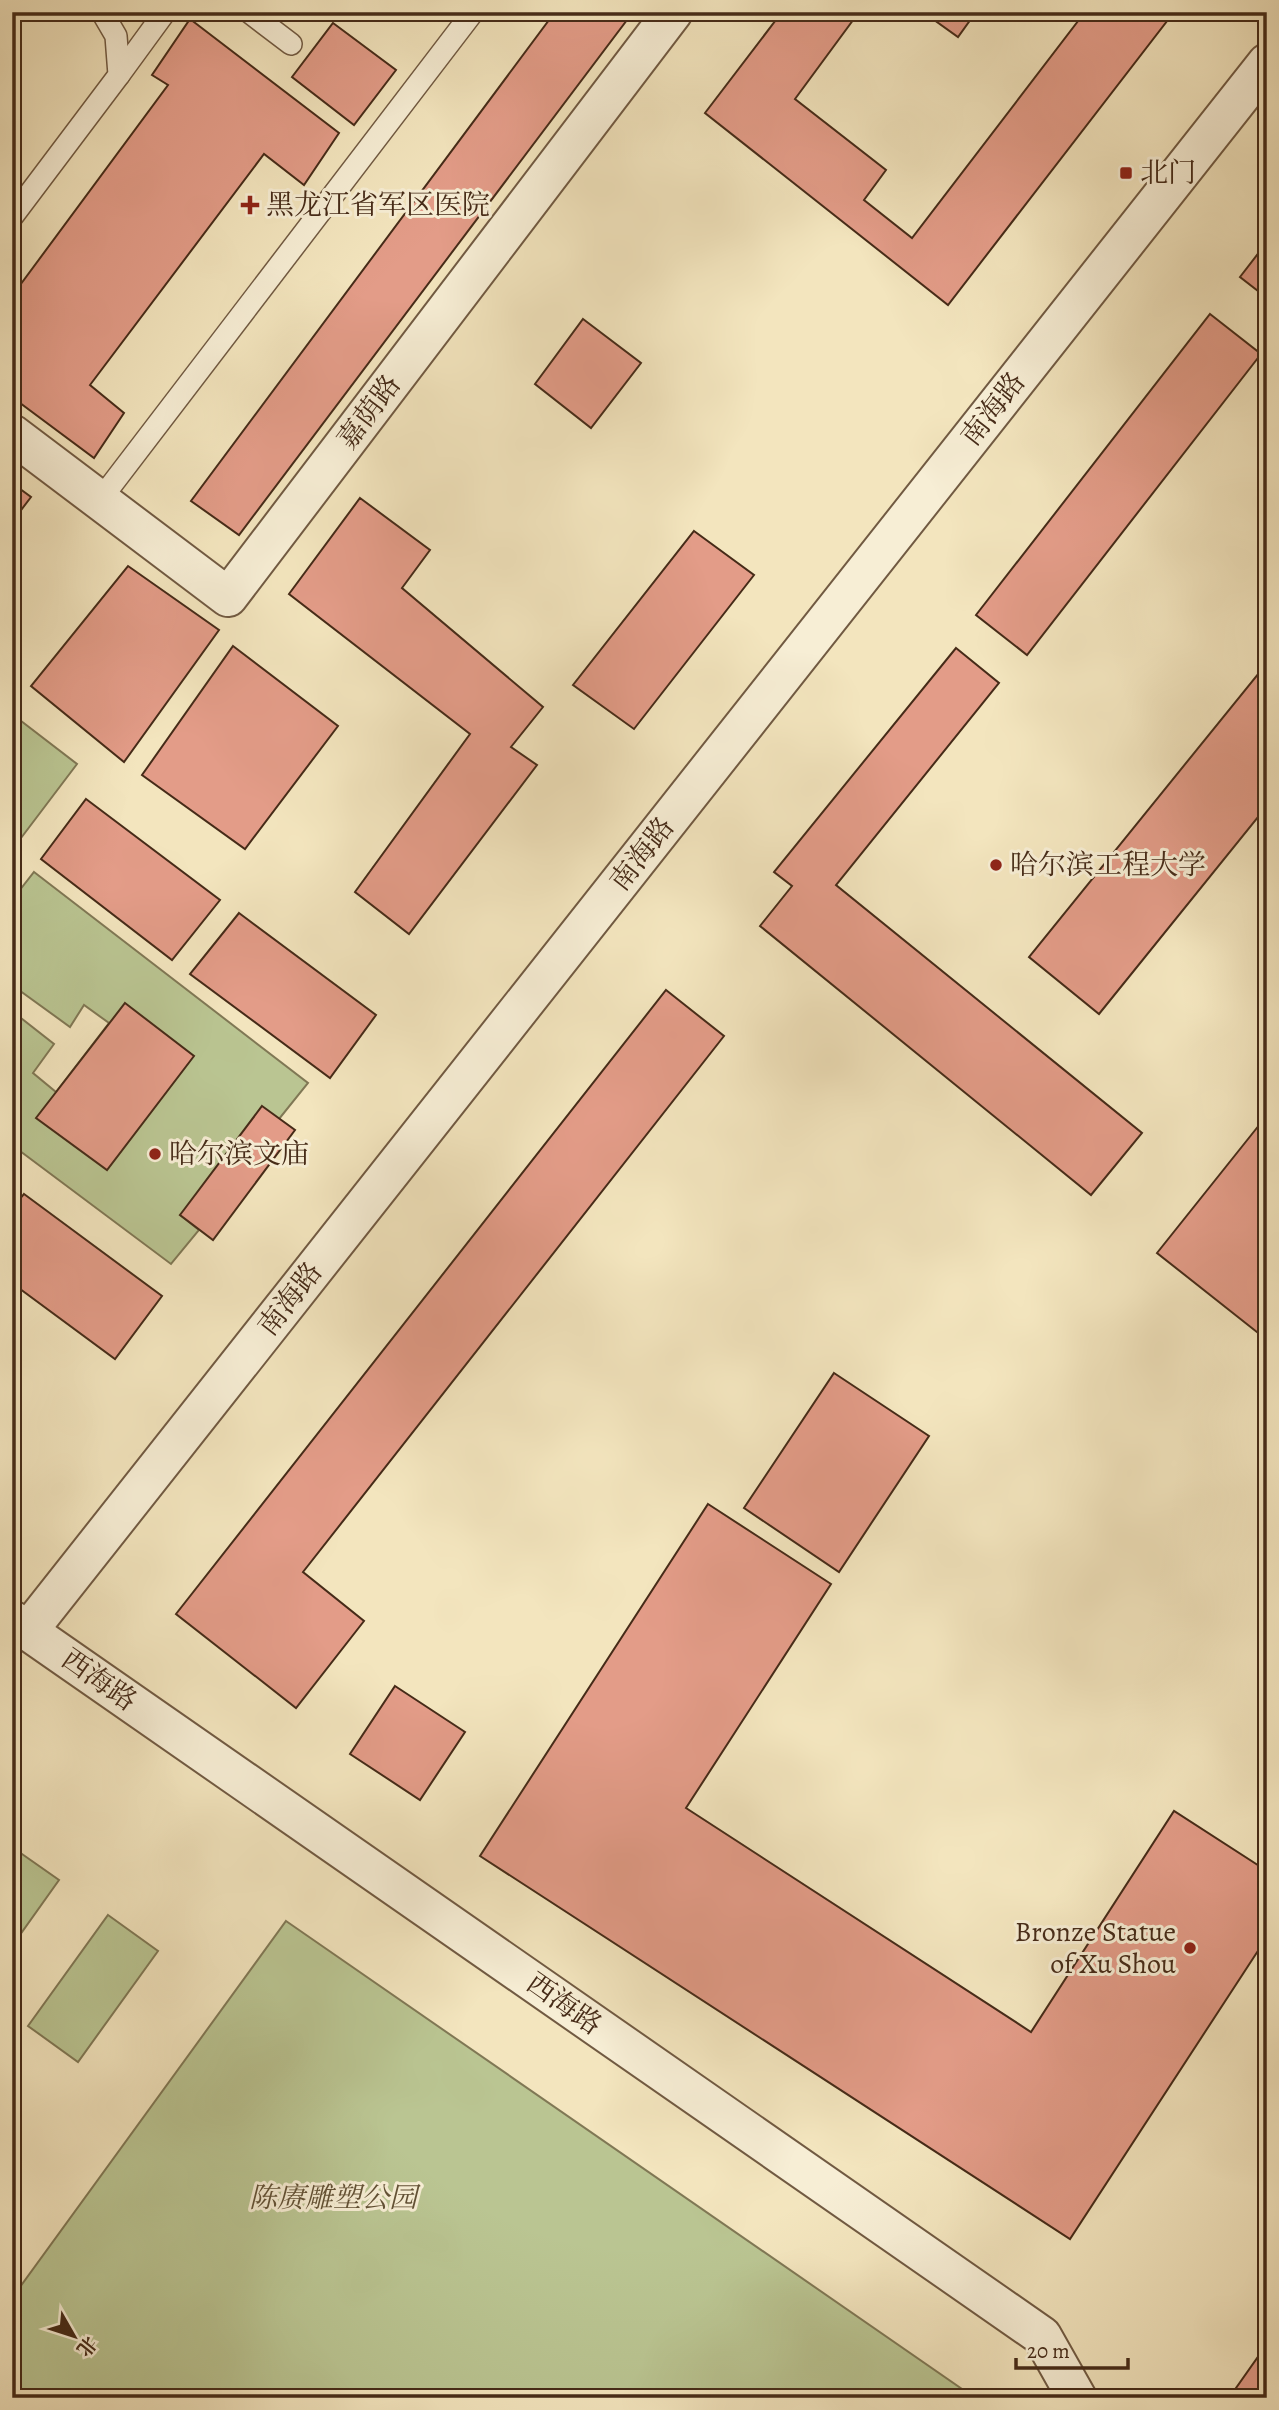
<svg xmlns="http://www.w3.org/2000/svg" width="1279" height="2410" viewBox="0 0 1279 2410" font-family="Alegreya,'Noto Serif SC',serif">
<rect width="100%" height="100%" fill="#f3e5be"/>
<filter id="stains"><feTurbulence type="fractalNoise" baseFrequency=".00286" numOctaves="4"/><feColorMatrix values="0 0 0 0 .2 0 0 0 0 .09 0 0 0 0 .02 0 0 0 .5 -.17"/></filter>
<radialGradient id="worn" r=".72"><stop offset=".6" stop-color="#630" stop-opacity="0"/><stop offset="1" stop-color="#630" stop-opacity=".3"/></radialGradient>
<g fill="#bac592" stroke="#807855" stroke-width="2">
<path d="M12,714L77,764L18,842L12,838Z"/>
<path d="M34,872L308,1083L279,1119L180,1215L199,1230L171,1264L12,1145V1011L54,1044L33,1073L56,1092L109,1023L84,1005L70,1027L12,985V900Z"/>
<path d="M12,1847L59,1880L12,1946Z"/>
<path d="M108,1915L158,1951L78,2062L28,2026Z"/>
<path d="M286,1921L975,2398H12V2298Z"/>
</g>
<g fill="#e39c88" stroke="#462b18" stroke-width="2">
<path d="M555,12H633L239,535L191,501Z"/>
<path d="M782,12H859L795,99L886,170L864,200L912,238L1085,12H1174L948,305L705,113Z"/>
<path d="M923,12H976L958,37Z"/>
<path d="M190,19L339,133L304,185L264,154L90,385L124,413L94,458L12,397V296L168,85L152,75Z"/>
<path d="M333,23L396,70L354,125L292,77Z"/>
<path d="M1267,242V298L1240,277Z"/>
<path d="M1210,314L1261,354L1027,655L976,615Z"/>
<path d="M583,319L641,363L591,428L535,384Z"/>
<path d="M12,483L31,497L12,522Z"/>
<path d="M360,498L430,550L402,588L543,707L511,747L537,765L409,934L355,892L470,734L289,594Z"/>
<path d="M694,531L754,575L634,729L573,685Z"/>
<path d="M128,566L219,630L124,762L31,686Z"/>
<path d="M233,646L338,726L245,849L142,775Z"/>
<path d="M956,648L999,683L836,885L1142,1133L1091,1195L760,926L792,886L774,872Z"/>
<path d="M1267,663V806L1099,1014L1029,957Z"/>
<path d="M86,799L220,900L172,960L41,859Z"/>
<path d="M239,913L376,1015L330,1078L190,974Z"/>
<path d="M666,990L724,1036L303,1572L364,1621L296,1708L176,1614Z"/>
<path d="M125,1003L194,1056L107,1170L36,1118Z"/>
<path d="M262,1106L295,1130L213,1240L180,1215Z"/>
<path d="M1260,1124L1267,1129V1340L1157,1253Z"/>
<path d="M24,1194L162,1296L115,1359L12,1283V1209Z"/>
<path d="M834,1373L929,1436L839,1572L744,1508Z"/>
<path d="M708,1504L831,1584L686,1808L1031,2032L1174,1811L1267,1871V1937L1070,2239L480,1856Z"/>
<path d="M395,1686L465,1732L420,1800L350,1754Z"/>
<path d="M1267,2344V2398H1229Z"/>
</g>
<g fill="none" stroke-linecap="round" stroke-linejoin="round">
<g stroke="#715a42" stroke-width="24">
<g id="lane">
<path d="M249,12L291,44"/>
<path d="M119,75L165,12"/>
<path d="M12,217L119,75L116,36L102,12"/>
<path d="M100,500L473,12"/>
</g>
</g>
<g stroke="#715a42" stroke-width="42">
<g id="street">
<path d="M12,434L228,597L673,12"/>
<path d="M12,1620L28,1631L1267,63"/>
<path d="M28,1631L1042,2336L1077,2398"/>
</g>
</g>
<use href="#lane" stroke="#f7eed5" stroke-width="21"/>
<use href="#street" stroke="#f7eed5" stroke-width="38"/>
</g>
<g fill="#8f2418" stroke="#f7eed5" stroke-width="2.5">
<rect x="1119" y="166" width="14" height="14" rx="3.5"/>
<path d="M246.5 194.5h7v7h7v7h-7v7h-7v-7h-7v-7h7z"/>
<circle cx="996" cy="865" r="7"/>
<circle cx="155" cy="1154" r="7"/>
<circle cx="1190" cy="1948" r="7"/>
</g>
<g text-anchor="middle" dominant-baseline="central" stroke-width="6" stroke-linejoin="round" paint-order="stroke">
<g font-size="28" fill="#462b18" stroke="#f7eed5" text-anchor="start">
<text x="1140" y="173">北门</text>
<text x="266" y="205">黑龙江省军区医院</text>
<text x="1010" y="865">哈尔滨工程大学</text>
<text x="169" y="1154">哈尔滨文庙</text>
<text x="1176" y="1932" text-anchor="end">Bronze Statue<tspan x="1176" dy="32">of Xu Shou</tspan></text>
</g>
<g font-size="28" fill="#462b18" stroke="#f7eed5">
<text transform="translate(993 409) rotate(-52)">南海路</text>
<text transform="translate(369 412) rotate(-53)">嘉荫路</text>
<text transform="translate(642 854) rotate(-52)">南海路</text>
<text transform="translate(290 1299) rotate(-52)">南海路</text>
<text transform="translate(99 1680) rotate(35)">西海路</text>
<text transform="translate(564 2004) rotate(35)">西海路</text>
</g>
<g font-size="28" font-style="italic" fill="#635236" stroke="#f7eed5">
<text x="333" y="2198">陈赓雕塑公园</text>
</g>
</g>
<rect width="1279" height="2410" fill="none" stroke="#f3e5be" stroke-width="42"/>
<rect x="14" y="14" width="1251" height="2382" fill="none" stroke="#462b18" stroke-width="3.5"/>
<rect x="21" y="21" width="1237" height="2368" fill="none" stroke="#462b18" stroke-width="2"/>
<g transform="translate(74 2336) rotate(129)" stroke="#f7eed5" stroke-width="5" paint-order="stroke">
<path d="M0-5L12 26L0 18L-12 26Z" fill="#462b18"/>
<text y="-10" font-size="19" font-weight="bold" text-anchor="middle" fill="#462b18">北</text>
</g>
<path d="M1016 2358v10h112v-10" fill="none" stroke="#462b18" stroke-width="3.5"/>
<text x="1027" y="2358" font-size="21" fill="#462b18" stroke="#f7eed5" stroke-width="5" paint-order="stroke">20 m</text>
<rect width="100%" height="100%" filter="url(#stains)"/>
<rect width="100%" height="100%" fill="url(#worn)"/>
</svg>
